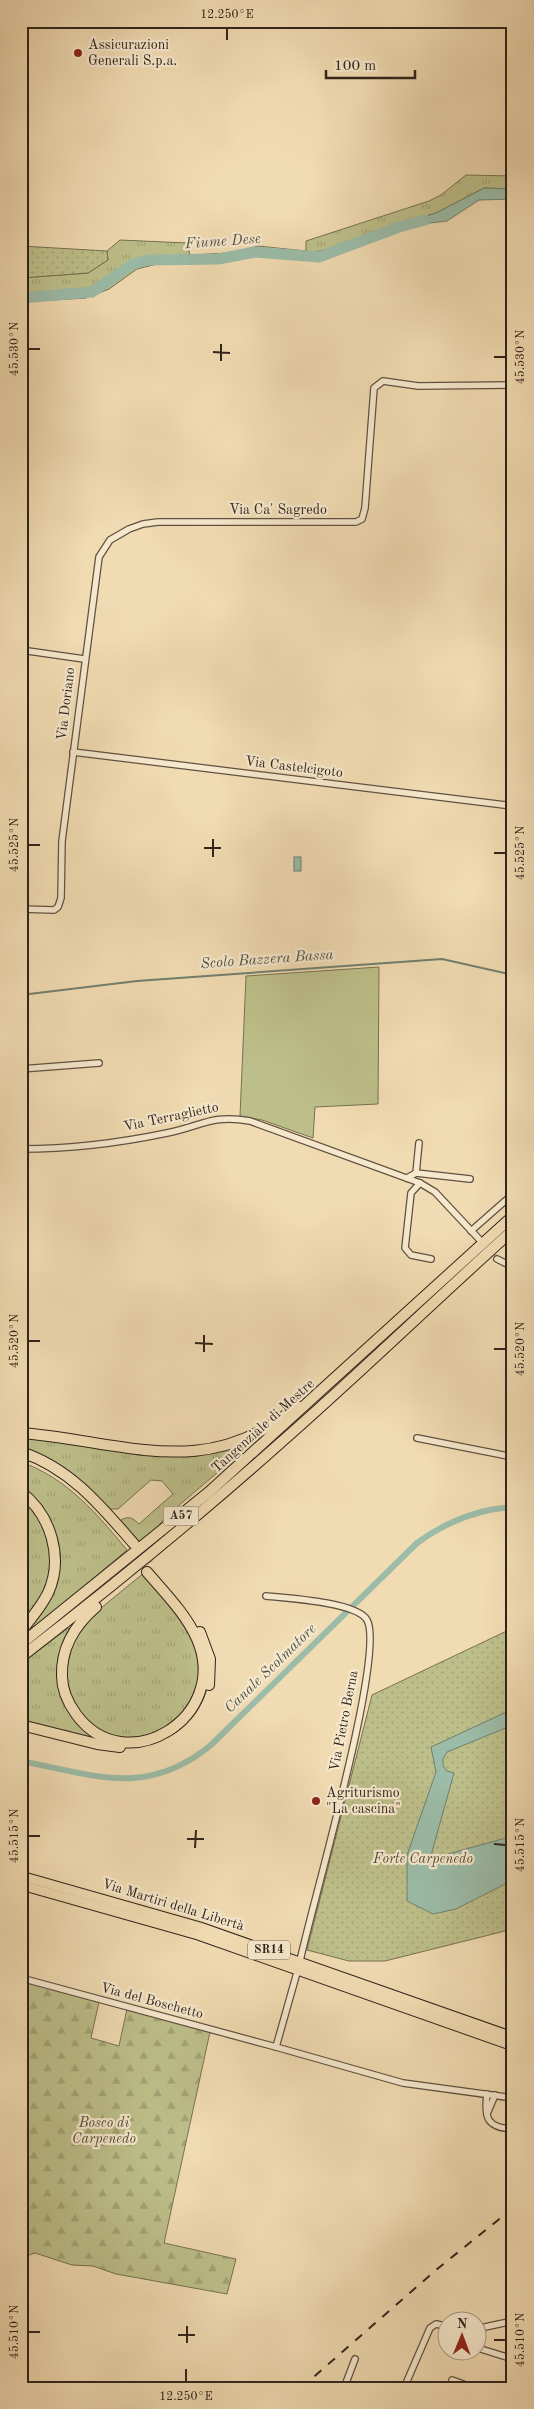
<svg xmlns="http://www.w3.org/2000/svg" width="534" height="2409" viewBox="0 0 534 2409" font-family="'Old Standard TT',serif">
<defs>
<pattern id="grass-tufts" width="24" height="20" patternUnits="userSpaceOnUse" patternTransform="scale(1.25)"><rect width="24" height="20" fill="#bdbf8a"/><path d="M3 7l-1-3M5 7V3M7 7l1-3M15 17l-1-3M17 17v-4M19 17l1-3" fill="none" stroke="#a3a476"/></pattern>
<pattern id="forest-firs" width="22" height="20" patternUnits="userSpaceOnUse" patternTransform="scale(1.25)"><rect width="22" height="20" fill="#bdbf8a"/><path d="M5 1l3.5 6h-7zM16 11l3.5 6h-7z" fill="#a3a476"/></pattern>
<pattern id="park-dots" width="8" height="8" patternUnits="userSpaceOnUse" patternTransform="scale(1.25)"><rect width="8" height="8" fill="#bdbf8a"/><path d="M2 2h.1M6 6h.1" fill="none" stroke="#a3a476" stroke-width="1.8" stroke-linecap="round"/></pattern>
</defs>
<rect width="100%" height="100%" fill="#f1dbb2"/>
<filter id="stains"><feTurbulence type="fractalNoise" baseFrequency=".004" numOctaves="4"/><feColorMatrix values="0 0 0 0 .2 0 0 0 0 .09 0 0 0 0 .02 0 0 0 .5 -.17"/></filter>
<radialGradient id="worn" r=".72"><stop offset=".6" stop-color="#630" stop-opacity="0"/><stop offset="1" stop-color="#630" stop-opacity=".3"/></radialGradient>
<g fill="url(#grass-tufts)" stroke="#767152">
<path d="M466,175L513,176V189L484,188L436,213L384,229L344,245L307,254L262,248L239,251L258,246L306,251V241L429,201L441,195Z"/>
<path d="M120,240L187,243L190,255L230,253L194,264H157L137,269L109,289L86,298L21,302V278L88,273L108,260L107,251Z"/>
<path d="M21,1436L171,1454L262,1436L263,1437L227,1470L218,1472L164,1518L158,1527L137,1543L120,1523L121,1520C129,1515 134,1519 139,1524L173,1494L162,1481L151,1480L118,1509H110L21,1449Z"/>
<path d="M21,1462C67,1478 97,1514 127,1550L33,1629L31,1626L59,1555L21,1487Z"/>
<path d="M21,1493L37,1509L54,1557L46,1592L21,1627Z"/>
<path d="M145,1572L191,1632L203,1675L184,1718L149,1737L120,1738L103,1732L86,1720L72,1701L67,1686V1655L84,1622Z"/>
<path d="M183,1609C189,1628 195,1648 202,1668C203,1673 208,1681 207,1686C207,1693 202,1702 199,1708C183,1735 157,1745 127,1746L21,1723V1664L68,1628L70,1630L60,1681L90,1731C104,1734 140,1744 152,1742C181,1738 199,1711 207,1686Z"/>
</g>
<path fill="url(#forest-firs)" stroke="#767152" d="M21,1981L99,2002L91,2038L119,2046L127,2009L210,2032L164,2243L236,2259L227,2294L116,2274L93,2266L72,2265L35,2253L26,2256L21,2261Z"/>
<g fill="url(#park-dots)" stroke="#767152">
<path d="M21,246L107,251L108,260L88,273L21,278Z"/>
<path d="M513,1628V1929L385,1961H349L307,1950L372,1695Z"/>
</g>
<path fill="#bdbf8a" stroke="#767152" d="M379,967L378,1104L315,1107L313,1138L262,1120L240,1116L246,976Z"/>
<g fill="#9bbca8" stroke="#707f70">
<path d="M484,188L513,189V199L479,200L447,221L421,224H400L436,213Z"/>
<rect x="294" y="857" width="7" height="14"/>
<path d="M513,1709V1725L447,1752L443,1759V1766L447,1771L454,1773L430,1859L513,1836V1880L456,1909L433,1914L407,1901V1855L436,1772L431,1747Z"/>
</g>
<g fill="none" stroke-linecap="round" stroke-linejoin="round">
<path stroke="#707f70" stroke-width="2" d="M21,995L137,981L442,959L513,975"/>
<path stroke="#9bbca8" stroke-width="6" d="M21,1761C94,1775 147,1798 211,1745L417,1543C446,1522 476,1509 513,1507"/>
<path stroke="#9bbca8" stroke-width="11" d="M21,298L92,292L133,264L149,260L218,259L255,252L319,257L399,227L425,220"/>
<path stroke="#cab694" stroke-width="10" stroke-dasharray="10 5" stroke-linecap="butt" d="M134,1544L152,1568"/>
<g stroke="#605141" stroke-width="8">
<g id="street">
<path d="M21,650L84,659"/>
<path d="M73,752L513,806"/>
<path d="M21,909L54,910L58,907L61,898L62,841L99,557L110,540L129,529L143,524L158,522H356L362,519L365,508L374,388L383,381L418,386L513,385"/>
<path d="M21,1069L99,1063"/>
<path d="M21,1149C71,1149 119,1143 167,1133C202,1126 212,1114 250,1121L420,1183L435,1192L479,1239"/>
<path d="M416,1173L419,1143"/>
<path d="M407,1178L416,1173L470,1179"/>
<path d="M420,1183L411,1193L405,1248L411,1255L431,1259"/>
<path d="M471,1231L513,1194"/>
<path d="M497,1259L513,1267"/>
<path d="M417,1438L513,1457"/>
<path d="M266,1596C286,1598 357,1602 367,1620C386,1653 311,1908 300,1961"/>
<path d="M298,1969L276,2047L403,2083L513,2098"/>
<path d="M21,1978L276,2047"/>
<path d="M487,2094C484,2118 487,2128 513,2129"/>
<path d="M487,2114L495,2095"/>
<path d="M476,2329L513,2321"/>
<path d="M481,2349L513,2359"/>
<path d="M452,2380L474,2388"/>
<path d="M344,2388L355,2359"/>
<path d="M404,2388L430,2328L436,2324L446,2326"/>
</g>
</g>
<g stroke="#30231b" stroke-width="11">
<g id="primary">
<path d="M21,1876L200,1927L513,2037"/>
<path d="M21,1885L198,1935L513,2046"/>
</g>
</g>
<g stroke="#30231b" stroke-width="12">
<g id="highway">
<path d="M21,1433C124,1441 207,1483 297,1406"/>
<path d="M21,1452C70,1468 101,1506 134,1544"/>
<path d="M21,1492C51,1515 64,1558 48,1593C41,1607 31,1619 21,1631"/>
<path d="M96,1607C75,1625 61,1647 62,1676C62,1690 68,1703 76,1714C125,1782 231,1717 197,1639C186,1614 165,1593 147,1572"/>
<path d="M200,1632L210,1659L209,1685"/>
<path d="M21,1644L209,1492L513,1216"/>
<path d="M21,1657C109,1589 195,1519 278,1445C358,1375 434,1301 513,1230"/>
<path d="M21,1725L97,1744L120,1747"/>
</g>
</g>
<use href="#street" stroke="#f6e8cd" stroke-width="5.5"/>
<use href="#primary" stroke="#f1dbb2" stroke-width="9"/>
<use href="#highway" stroke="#f1dbb2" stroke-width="10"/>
<path stroke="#30231b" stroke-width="2" stroke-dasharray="9 9" stroke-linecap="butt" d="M301,2388L436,2270L513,2208"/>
</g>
<path fill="none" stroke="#30231b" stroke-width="2" d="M227,40V28M28,349H40M213,352L230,353M494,357H506M221,361V344M28,845H40M204,848H221M494,853H506M213,857V839M28,1341H40M195,1343L213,1344M494,1349H506M204,1352V1335M28,1836H40M187,1839H204M494,1844L506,1845M195,1848L196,1830M28,2332H40M178,2335H195M494,2340H506M187,2343V2326M186,2382V2369"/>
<g fill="#8f2418" stroke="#f6e8cd" stroke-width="2">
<circle cx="78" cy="53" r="5"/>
<circle cx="316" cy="1801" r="5"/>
</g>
<g text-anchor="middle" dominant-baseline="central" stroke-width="4.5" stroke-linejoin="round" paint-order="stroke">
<g fill="#f6e8cd" stroke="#6b5e50" stroke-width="1">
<rect x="163.5" y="1506.5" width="35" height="19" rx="4"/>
<rect x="248" y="1940.5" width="42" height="19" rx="4"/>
</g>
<g font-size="12" font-weight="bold" fill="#30231b">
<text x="181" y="1516">A57</text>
<text x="269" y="1950">SR14</text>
</g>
<g font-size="14" fill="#30231b" stroke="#f6e8cd" text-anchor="start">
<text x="88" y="45">Assicurazioni<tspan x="88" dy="16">Generali S.p.a.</tspan></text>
<text x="326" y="1793">Agriturismo<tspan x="326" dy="16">"La cascina"</tspan></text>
</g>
<g font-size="14" fill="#30231b" stroke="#f6e8cd">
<text x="278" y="510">Via Ca' Sagredo</text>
<text transform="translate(66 704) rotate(-83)">Via Doriano</text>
<text transform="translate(294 767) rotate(7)">Via Castelcigoto</text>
<text transform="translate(171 1117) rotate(-12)">Via Terraglietto</text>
<text transform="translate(263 1426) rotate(-42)">Tangenziale di Mestre</text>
<text transform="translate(344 1721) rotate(-79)">Via Pietro Berna</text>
<text transform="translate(173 1905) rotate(17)">Via Martiri della Libertà</text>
<text transform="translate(152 2001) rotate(15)">Via del Boschetto</text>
</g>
<g font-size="14" font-style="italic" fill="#534a37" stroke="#f6e8cd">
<text x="423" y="1859">Forte Carpenedo</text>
<text x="104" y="2123">Bosco di<tspan x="104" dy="16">Carpenedo</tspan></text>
</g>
<g font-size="15" font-style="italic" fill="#505145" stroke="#f6e8cd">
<text transform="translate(223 242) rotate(-4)">Fiume Dese</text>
<text transform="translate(267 960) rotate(-4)">Scolo Bazzera Bassa</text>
<text transform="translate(271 1669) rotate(-44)">Canale Scolmatore</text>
</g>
</g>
<rect width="534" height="2409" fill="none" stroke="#f1dbb2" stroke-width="55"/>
<g transform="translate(462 2336) rotate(1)"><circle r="24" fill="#f6e8cd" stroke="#a79986"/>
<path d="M0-4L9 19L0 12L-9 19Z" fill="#8f2418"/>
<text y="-8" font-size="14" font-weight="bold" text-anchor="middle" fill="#30231b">N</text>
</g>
<path d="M326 70v8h89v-8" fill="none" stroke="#30231b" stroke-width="2.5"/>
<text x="334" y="70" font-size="15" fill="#30231b" stroke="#f6e8cd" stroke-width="4" paint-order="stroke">100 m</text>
<rect x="28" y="28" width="478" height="2354" fill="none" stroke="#30231b" stroke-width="2"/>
<g font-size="12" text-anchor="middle" fill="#30231b">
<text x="227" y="18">12.250°E</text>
<text transform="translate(14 349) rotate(-90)" y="4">45.530°N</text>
<text transform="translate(520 357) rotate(-90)" y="4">45.530°N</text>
<text transform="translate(14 845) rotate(-90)" y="4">45.525°N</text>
<text transform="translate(520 853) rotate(-90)" y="4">45.525°N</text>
<text transform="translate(14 1341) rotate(-90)" y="4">45.520°N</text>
<text transform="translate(520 1349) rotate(-90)" y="4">45.520°N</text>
<text transform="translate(14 1836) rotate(-90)" y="4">45.515°N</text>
<text transform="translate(520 1845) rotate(-90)" y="4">45.515°N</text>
<text transform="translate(14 2332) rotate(-90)" y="4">45.510°N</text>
<text transform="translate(520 2340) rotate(-90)" y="4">45.510°N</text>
<text x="186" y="2400">12.250°E</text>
</g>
<rect width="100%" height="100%" filter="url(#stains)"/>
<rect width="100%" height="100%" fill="url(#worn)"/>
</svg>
